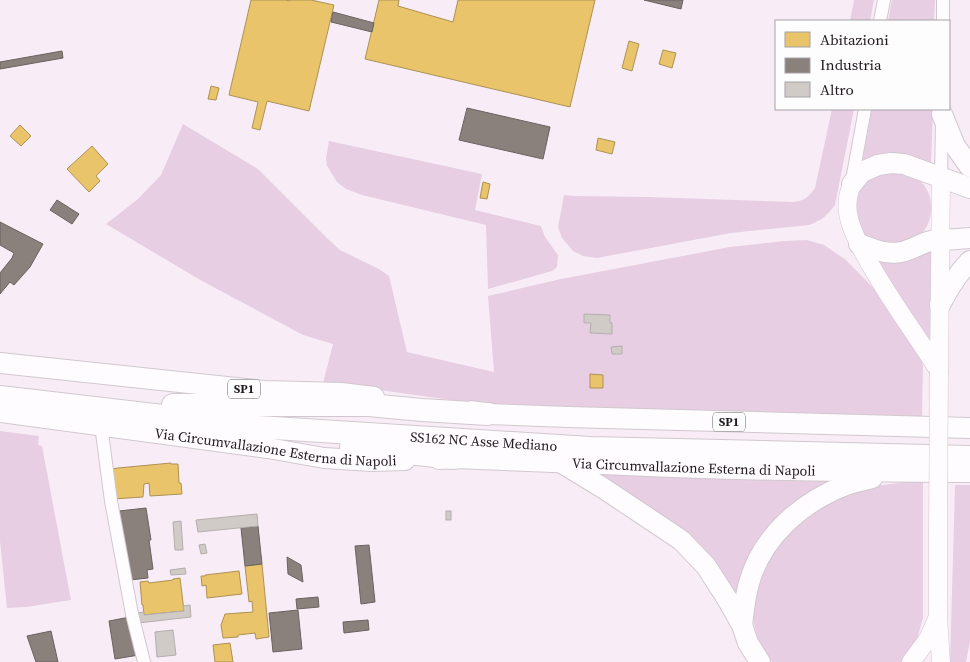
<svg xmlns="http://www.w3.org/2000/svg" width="970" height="662" viewBox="0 0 970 662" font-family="'Source Serif 4',serif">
<rect width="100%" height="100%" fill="#f8edf6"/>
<g fill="#e7cee3">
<path d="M854,0H874L870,21H850Z"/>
<path d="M892,0H935L934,21H888Z"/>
<path d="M832,109H854L835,205C827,216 822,220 809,225L731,233L597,258L583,256L573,251L562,238L558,227L564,195L574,196L648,197L792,202C804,201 808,198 815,188Z"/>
<path d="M872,109H933L931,165L862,163Z"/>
<path d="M183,124L258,169L329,240L340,250L379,269L389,276L407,352L494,372L488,296L561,279L730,247L784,241L807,240L824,245L846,260L890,305L914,341L923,365L922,418L508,408L358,387L323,383L333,344L303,335L202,281L106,224L138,199L161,175Z"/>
<path d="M329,141L482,174L475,210L541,226L545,237L558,255L557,267L552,271L488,289L486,225L362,195L346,189L337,182L327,166L326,158Z"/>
<path d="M891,168C899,171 914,175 920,181C935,194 935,222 920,235C915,240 906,243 900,247L863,236L852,208L863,180Z"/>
<path d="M931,249L932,339H928L871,255Z"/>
<path d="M0,431L39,436L38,445L42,446L71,600L26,607L7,608L0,541Z"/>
<path d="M594,471L836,478L813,493L739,604L727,589Z"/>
<path d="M923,480V618L917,639L903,662H772L761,645L757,636L752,615L753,589L765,556L800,515L866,487Z"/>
<path d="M955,485H970V641L966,662H950Z"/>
</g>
<g fill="#e9c46a" stroke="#ad9154">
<path d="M251,0H285L290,1V0H311L334,5L309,111L267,101L260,130L252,128L258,102L229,95Z"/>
<path d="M379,0H399L398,6L453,22L458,0H595L570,107L365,59Z"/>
<path d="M629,41L639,44L632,71L622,68Z"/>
<path d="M663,50L676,53L672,68L659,64Z"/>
<path d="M211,86L219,88L216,100L208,99Z"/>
<path d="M20,125L31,136L21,146L10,136Z"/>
<path d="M598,138L615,142L612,154L596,150Z"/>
<path d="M92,146L108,164L96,176L100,181L89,192L67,169Z"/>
<path d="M483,182L490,184L487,199L480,198Z"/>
<path d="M590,374L603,375V388H590Z"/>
<path d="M171,463V464H178L179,483H181L182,494L150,496L149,483L144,484L143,497L113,499L111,469L118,468Z"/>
<path d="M262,564L269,637L256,639L255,633L238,635V637L223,638L221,625L225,614L253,612L252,601L249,602L245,566Z"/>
<path d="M239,571L242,594L207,598L206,585L202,586L201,576H205V575Z"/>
<path d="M180,578L184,611L144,615L143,605H142L140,582L148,581L149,583L173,580V579Z"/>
<path d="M230,643L233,662H215L213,645Z"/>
</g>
<g fill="#8a817c" stroke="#6a6260">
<path d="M644,0H683L681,9Z"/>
<path d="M333,12L374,23L372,32L331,22Z"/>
<path d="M62,51L63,58L0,69V62Z"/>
<path d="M467,108L550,127L543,159L459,140Z"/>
<path d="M57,200L79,214L72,224L50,210Z"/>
<path d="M0,222L43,244L30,267L14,285L10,282L0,294V273L12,258L14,253L0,245Z"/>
<path d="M146,508L151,540H149L153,569L147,570L148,578L130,580L119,511Z"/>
<path d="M258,526L262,564L245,566L241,528Z"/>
<path d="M369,545L375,602L361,604L355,546Z"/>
<path d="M287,557L301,565L303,582L288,574Z"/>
<path d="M318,597L319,607L297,609L296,599Z"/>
<path d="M298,610L302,649L273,652L269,613Z"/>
<path d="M130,617L139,655L115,659L109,621Z"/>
<path d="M368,620L369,630L344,633L343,622Z"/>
<path d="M51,631L58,662H36L27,636Z"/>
</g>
<g fill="#d0cbc7" stroke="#b3aead">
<path d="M584,314L610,315V323H612V334L590,333L591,323H584Z"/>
<path d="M622,346V354H612L611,347Z"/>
<rect x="446" y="511" width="5" height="9"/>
<path d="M257,514L258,526L198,532L196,520Z"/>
<path d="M181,521L183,550H175L173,522Z"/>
<path d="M205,544L207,553L201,554L199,545Z"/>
<path d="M185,568L186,574L171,575L170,570Z"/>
<path d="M190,605L191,617L138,623L137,613L144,612V615L184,611L183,606Z"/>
<path d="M173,630L176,655L157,657L155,632Z"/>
</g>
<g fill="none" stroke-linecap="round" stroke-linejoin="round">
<g stroke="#d1c8cf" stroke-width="14">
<g id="street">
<path d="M880,21L884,0"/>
<path d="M943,21V0"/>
<path d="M941,177L942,122"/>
<path d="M852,180L865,109"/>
<path d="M101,425L111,501L132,614L144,662"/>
</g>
</g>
<g stroke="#d1c8cf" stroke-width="19">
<g id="secondary">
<path d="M852,184C848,194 846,207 849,218C851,229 860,246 866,257C887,296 915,333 939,371"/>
<path d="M939,370L941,177"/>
<path d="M938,531V617L941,662"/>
<path d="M911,662L928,639L937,619"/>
</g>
</g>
<g stroke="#d1c8cf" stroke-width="22">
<g id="primary">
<path d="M942,114L955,146L970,167"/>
<path d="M852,184L862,172L878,165L891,163L904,164L970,188"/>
<path d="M859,244C872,249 887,255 901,252C912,250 921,243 931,241L970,238"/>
<path d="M940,305C948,289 957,274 970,261"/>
<path d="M0,363L264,391L341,393L374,397"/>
<path d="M472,411L488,414L568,417L970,428"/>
<path id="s1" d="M0,412L268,448L324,458L372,461L405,460"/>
<path id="s2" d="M439,459L455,458C512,460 569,463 626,465C740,470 855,472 970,472"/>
<path d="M562,463L603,488L681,540L706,566L726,597L742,625L748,643L760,662"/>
<path d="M742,625C744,611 745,596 749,583C762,536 802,502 846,485C854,482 864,480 872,478"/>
</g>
</g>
<g stroke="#d1c8cf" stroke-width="24">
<g id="highway">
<path id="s3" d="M0,397L258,427L590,448L970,457"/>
<path d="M173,405H369L422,410L488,414"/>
<path d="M351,447L455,458"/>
</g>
</g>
<use href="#street" stroke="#fefcfe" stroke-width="12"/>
<use href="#secondary" stroke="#fefcfe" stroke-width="18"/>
<use href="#primary" stroke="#fefcfe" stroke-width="20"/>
<use href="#highway" stroke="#fefcfe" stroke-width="22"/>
<g stroke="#d1c8cf" stroke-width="19" stroke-linecap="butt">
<path id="secondary-bridge" d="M938,531L939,371"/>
</g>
<use href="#secondary-bridge" stroke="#fefcfe" stroke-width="18"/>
</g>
<g text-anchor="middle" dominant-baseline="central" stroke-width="5" stroke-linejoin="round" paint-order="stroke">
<g fill="#fdfdfd" stroke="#635e62" stroke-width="1">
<rect x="228" y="379.5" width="32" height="19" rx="4"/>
<rect x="713" y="412.5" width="32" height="19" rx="4"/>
</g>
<g font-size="12" font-weight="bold" fill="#211a20">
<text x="244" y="389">SP1</text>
<text x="729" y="422">SP1</text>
</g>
<g font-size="14" fill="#211a20" stroke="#fdfdfd">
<text stroke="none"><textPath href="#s3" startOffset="486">SS162 NC Asse Mediano</textPath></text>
<text stroke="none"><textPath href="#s1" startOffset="278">Via Circumvallazione Esterna di Napoli</textPath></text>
<text stroke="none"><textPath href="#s2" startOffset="255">Via Circumvallazione Esterna di Napoli</textPath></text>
</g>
</g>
<rect x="775" y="20" width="175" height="90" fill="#fdfdfd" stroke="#a5a2a5"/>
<rect x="785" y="32" width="25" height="15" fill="#e9c46a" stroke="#a5a2a5"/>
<text x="820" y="45" font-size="15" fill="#211a20">Abitazioni</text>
<rect x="785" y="58" width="25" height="15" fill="#8a817c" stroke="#a5a2a5"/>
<text x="820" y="70" font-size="15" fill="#211a20">Industria</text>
<rect x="785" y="82" width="25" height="15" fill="#d0cbc7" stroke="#a5a2a5"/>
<text x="820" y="95" font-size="15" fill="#211a20">Altro</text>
</svg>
